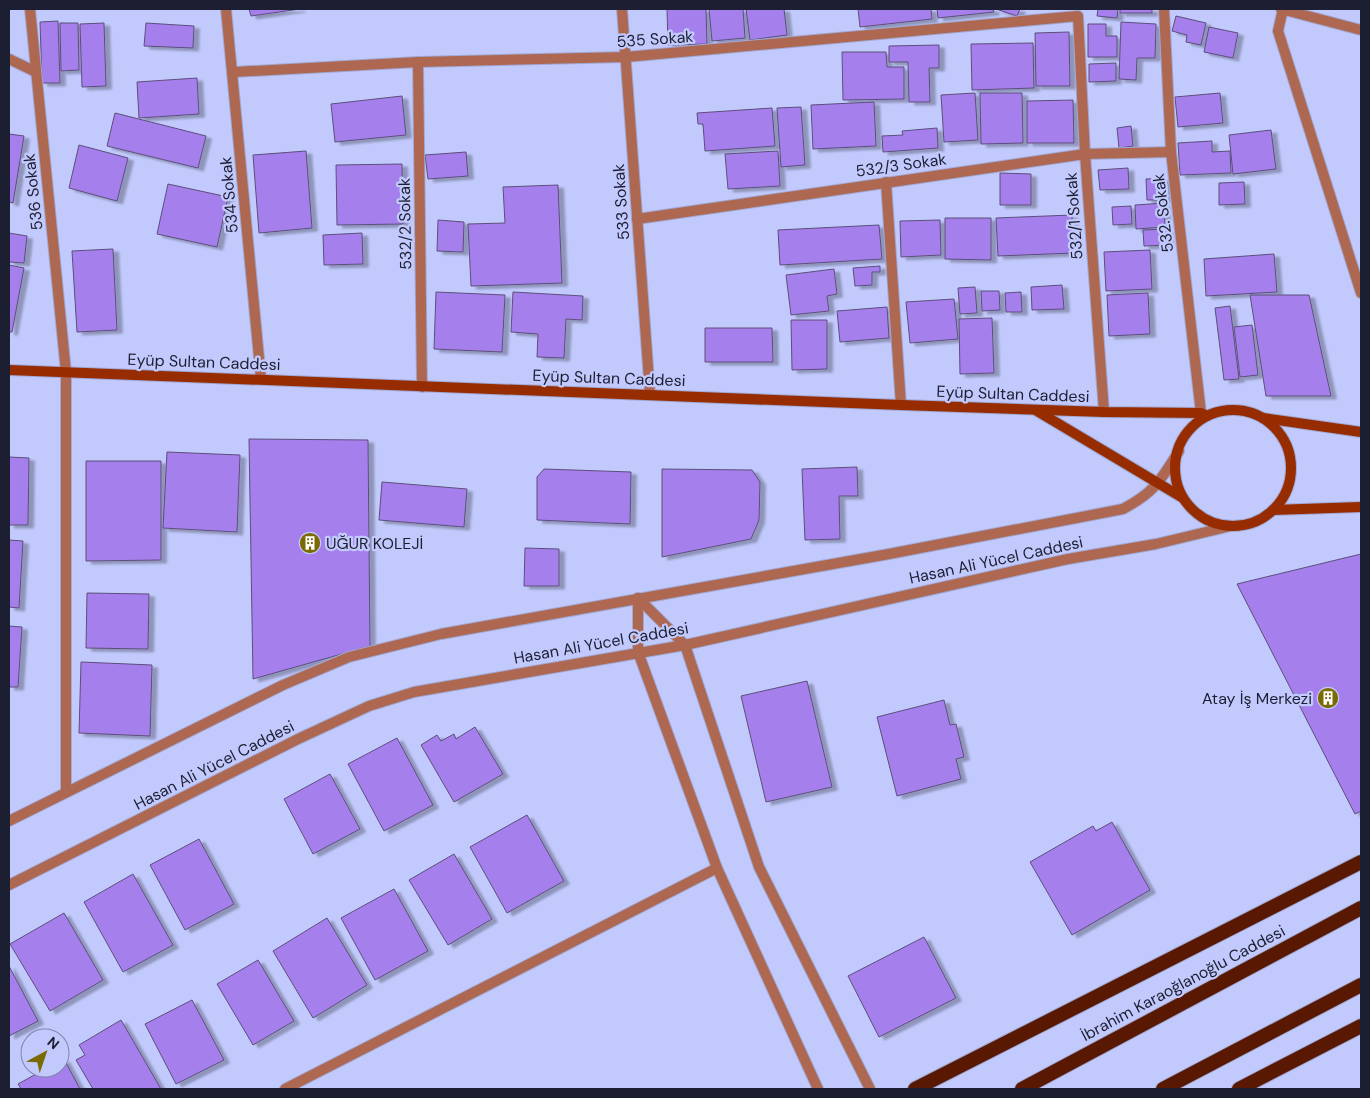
<svg xmlns="http://www.w3.org/2000/svg" width="1370" height="1098" viewBox="0 0 1370 1098" font-family="'DM Sans',sans-serif">
<defs>
<filter id="shadow"><feDropShadow dx="5.5" dy="3" stdDeviation="1" flood-color="#0004"/></filter>
</defs>
<rect width="100%" height="100%" fill="#c2cafd"/>
<g fill="#a57feb" stroke="#5c4e7b" filter="url(#shadow)">
<path d="M249,9H300L251,16Z"/>
<path d="M667,9H706L707,44L668,45Z"/>
<path d="M709,9H743L745,38L712,41Z"/>
<path d="M746,9H784L787,35L750,40Z"/>
<path d="M858,9H931L932,19L860,27Z"/>
<path d="M937,9H993L994,12L938,18Z"/>
<path d="M996,9H1020L1017,16Z"/>
<path d="M1098,9H1118L1117,18L1097,16Z"/>
<rect x="1120" y="9" width="32" height="4"/>
<path d="M1176,16L1206,23L1201,45L1186,42L1187,35L1172,31Z"/>
<path d="M58,21L60,83H42L40,22Z"/>
<path d="M1121,22L1156,24L1155,58H1137L1136,80L1119,79Z"/>
<path d="M60,23H78L79,70L61,71Z"/>
<path d="M104,23L106,86L82,87L80,24Z"/>
<path d="M146,23L194,26L193,48L144,46Z"/>
<path d="M1088,24H1106V36H1117V57H1088Z"/>
<path d="M1209,27L1238,33L1233,58L1204,52Z"/>
<path d="M1069,32L1070,86H1036L1035,33Z"/>
<path d="M1033,43L1034,88L972,90L971,44Z"/>
<path d="M939,45V68H929L930,102H909L908,62H889V46Z"/>
<path d="M842,52H886L887,67H904V99L843,100Z"/>
<path d="M1116,63V81L1089,82V64Z"/>
<path d="M197,78L199,114L139,118L137,82Z"/>
<path d="M975,93L978,140L944,142L941,95Z"/>
<path d="M980,93H1022L1023,143L981,144Z"/>
<path d="M1220,93L1223,123L1178,127L1175,97Z"/>
<path d="M402,96L406,135L335,142L331,104Z"/>
<path d="M1073,100L1074,143H1027V101Z"/>
<path d="M874,102L876,146L813,149L811,105Z"/>
<path d="M801,107L805,165L781,167L777,108Z"/>
<path d="M772,108L775,146L705,151L703,124H698L697,113Z"/>
<path d="M115,113L206,136L198,168L107,146Z"/>
<path d="M1131,126L1133,146L1119,148L1117,128Z"/>
<path d="M937,128L938,148L883,152L882,136L903,135L902,131Z"/>
<path d="M1271,130L1276,169L1233,174L1229,135Z"/>
<path d="M9,134L24,136L13,203L9,202Z"/>
<path d="M1212,141V152L1230,151L1231,173L1180,175L1178,143Z"/>
<path d="M79,145L128,158L117,201L69,188Z"/>
<path d="M306,151L312,228L259,233L253,155Z"/>
<path d="M778,151L780,186L728,189L725,154Z"/>
<path d="M466,152L468,176L428,179L425,155Z"/>
<path d="M402,164L403,224L337,225L336,165Z"/>
<path d="M1128,168L1129,189L1100,190L1098,170Z"/>
<path d="M1000,173L1031,174V205H1000Z"/>
<path d="M1164,178L1165,200H1147L1146,179Z"/>
<path d="M1244,182L1245,204L1219,205V183Z"/>
<path d="M168,184L228,197L217,247L157,234Z"/>
<path d="M558,185L562,283L471,286L468,224L505,223L503,187Z"/>
<path d="M1164,203L1165,227L1136,229L1135,205Z"/>
<path d="M1131,206L1132,224L1113,225L1112,207Z"/>
<path d="M1072,215L1073,253L998,256L996,218Z"/>
<path d="M945,218H991V260L945,259Z"/>
<path d="M438,220L464,222L463,252L437,251Z"/>
<path d="M940,220L941,255L901,257L900,221Z"/>
<path d="M879,225L882,259L780,265L778,230Z"/>
<path d="M1167,229L1168,245L1144,246L1143,230Z"/>
<path d="M9,233L27,236L24,263L9,262Z"/>
<path d="M362,233L363,264L324,265L323,235Z"/>
<path d="M113,249L117,330L77,332L72,251Z"/>
<path d="M1150,250L1152,289L1106,291L1104,252Z"/>
<path d="M1274,254L1277,292L1206,296L1204,259Z"/>
<path d="M9,265L24,268L12,332H9Z"/>
<path d="M880,266V272H872V285L855,286L853,268Z"/>
<path d="M834,269L837,294L827,296L829,311L791,315L786,275Z"/>
<path d="M1062,285L1064,309L1032,310L1031,287Z"/>
<path d="M975,287L977,313L960,314L958,288Z"/>
<path d="M981,291H999L1000,310L982,311Z"/>
<path d="M436,292L505,295L502,352L434,349Z"/>
<path d="M513,292L583,296L582,320L566,319L564,358L537,357L538,334L511,332Z"/>
<path d="M1021,292L1022,312H1006L1005,293Z"/>
<path d="M1148,293L1150,334L1109,336L1107,295Z"/>
<path d="M1250,295H1309L1331,396H1266Z"/>
<path d="M954,299L958,339L910,343L906,302Z"/>
<path d="M1230,306L1239,379L1224,380L1215,308Z"/>
<path d="M887,307L889,338L840,342L837,311Z"/>
<path d="M992,318L994,373L960,374L959,319Z"/>
<path d="M791,320H827V369L792,370Z"/>
<path d="M1252,325L1258,375L1240,377L1234,327Z"/>
<path d="M705,328H772L773,362H705Z"/>
<path d="M249,439L368,440L370,646L253,679Z"/>
<path d="M167,452L240,455L237,532L163,528Z"/>
<path d="M9,457L29,458L28,525H9Z"/>
<path d="M86,461H161V560L86,561Z"/>
<path d="M857,467L858,496H839L840,539L805,540L802,469Z"/>
<path d="M544,469L631,472L630,524L537,520V477Z"/>
<path d="M662,469L752,470L760,482L759,520L751,539L662,557Z"/>
<path d="M382,482L467,489L464,527L379,520Z"/>
<path d="M9,540L23,541L19,608L9,607Z"/>
<path d="M525,548L559,549V586H524Z"/>
<path d="M1361,554V811L1355,814L1237,584Z"/>
<path d="M87,593L149,594L148,649L86,648Z"/>
<path d="M9,626L22,627L18,687H9Z"/>
<path d="M81,662L152,665L150,736L79,733Z"/>
<path d="M807,681L832,787L766,802L741,696Z"/>
<path d="M944,700L950,725L956,724L964,757L956,759L961,779L897,796L877,717Z"/>
<path d="M475,727L503,774L454,802L421,745L437,735L441,741L454,734L456,739Z"/>
<path d="M397,738L433,805L384,831L348,764Z"/>
<path d="M330,774L360,829L313,854L284,799Z"/>
<path d="M527,815L564,881L507,913L470,847Z"/>
<path d="M1112,822L1150,890L1072,935L1030,862L1093,826L1096,831Z"/>
<path d="M199,839L234,904L185,930L150,865Z"/>
<path d="M454,854L492,919L448,945L409,880Z"/>
<path d="M133,874L173,945L123,972L84,902Z"/>
<path d="M394,889L428,951L375,980L341,918Z"/>
<path d="M64,913L103,980L50,1011L10,944Z"/>
<path d="M327,918L367,985L313,1018L273,951Z"/>
<path d="M924,937L956,998L879,1037L848,976Z"/>
<path d="M258,960L294,1021L253,1045L217,984Z"/>
<path d="M9,966L38,1021L9,1036Z"/>
<path d="M192,1000L224,1060L176,1084L145,1024Z"/>
<path d="M121,1020L161,1089H93L76,1060L85,1055L79,1045Z"/>
<path d="M64,1059L80,1089H21L18,1084L47,1068H60V1061Z"/>
</g>
<g fill="none" stroke-linecap="round" stroke-linejoin="round">
<g stroke="#a1a8d4" stroke-width="12">
<g id="minor">
<path d="M30,9L66,372V792"/>
<path d="M226,9L261,379"/>
<path d="M622,9L650,394"/>
<path d="M1164,9L1171,152L1201,413"/>
<path d="M1283,9L1278,31L1361,293"/>
<path d="M9,59L36,72"/>
<path d="M418,62L422,387"/>
<path d="M234,72L418,62L626,57L1078,16L1085,154L1104,412"/>
<path d="M886,182L901,405"/>
<path d="M637,219L1085,154L1171,152"/>
<path d="M285,1089L717,868"/>
</g>
</g>
<g stroke="#a1a8d4" stroke-width="12">
<g id="tertiary">
<path d="M1281,9L1361,30"/>
<path d="M638,598L685,645L759,867L870,1089"/>
<path d="M638,598V652L717,868L818,1089"/>
<path d="M9,821L283,685L349,657L441,634L889,554L1123,509C1155,492 1160,481 1179,451"/>
<path d="M9,885L298,739L369,706L414,692L685,645L1068,559L1156,544L1231,526"/>
</g>
</g>
<g stroke="#a1a8d4" stroke-width="12">
<g id="secondary">
<path d="M9,370L901,405L1104,412L1201,413L1207,416"/>
<circle cx="1233" cy="468" r="58"/>
<path d="M1037,411L1183,498"/>
<path d="M1263,418L1361,432"/>
<path d="M1273,510L1361,507"/>
</g>
</g>
<g stroke="#a1a8d4" stroke-width="16">
<g id="trunk">
<path d="M915,1089L1361,862"/>
<path d="M1022,1089L1361,908"/>
<path d="M1163,1089L1361,985"/>
<path d="M1239,1089L1361,1026"/>
</g>
</g>
<use href="#minor" stroke="#ae6750" stroke-width="10"/>
<use href="#tertiary" stroke="#ae6750" stroke-width="10"/>
<use href="#secondary" stroke="#962c00" stroke-width="10"/>
<use href="#trunk" stroke="#581802" stroke-width="14"/>
</g>
<defs>
<g id="building-disc" transform="scale(1.125)"><circle r="9.5" fill="#7a6a00" stroke="#c2cafd"/><path d="M-4-6H4V6H1V3H-1V6H-4ZM-2.5-4.3h1.7v1.8h-1.7ZM.8-4.3h1.7v1.8H.8ZM-2.5-1h1.7V.8h-1.7ZM.8-1h1.7V.8H.8Z" fill="#fff"/></g>
</defs>
<g fill-rule="evenodd">
<use href="#building-disc" x="310" y="543"/>
<use href="#building-disc" x="1328" y="698"/>
</g>
<g text-anchor="middle" dominant-baseline="central" stroke-width="4.5" stroke-linejoin="round" paint-order="stroke">
<g font-size="16" fill="#1c1e31" stroke="#c2cafd">
<text transform="translate(655 39) rotate(-4)">535 Sokak</text>
<text transform="translate(901 165) rotate(-8)">532/3 Sokak</text>
<text transform="translate(33 192) rotate(-96)">536 Sokak</text>
<text transform="translate(229 195) rotate(-95)">534 Sokak</text>
<text transform="translate(621 202) rotate(-94)">533 Sokak</text>
<text transform="translate(1163 213) rotate(-97)">532. Sokak</text>
<text transform="translate(1074 216) rotate(-94)">532/1 Sokak</text>
<text transform="translate(405 224) rotate(-91)">532/2 Sokak</text>
<text transform="translate(204 362) rotate(2)">Eyüp Sultan Caddesi</text>
<text transform="translate(609 378) rotate(2)">Eyüp Sultan Caddesi</text>
<text transform="translate(1013 394) rotate(2)">Eyüp Sultan Caddesi</text>
<text transform="translate(996 560) rotate(-12)">Hasan Ali Yücel Caddesi</text>
<text transform="translate(601 643) rotate(-10)">Hasan Ali Yücel Caddesi</text>
<text transform="translate(214 765) rotate(-27)">Hasan Ali Yücel Caddesi</text>
<text transform="translate(1183 983) rotate(-28)">İbrahim Karaoğlanoğlu Caddesi</text>
</g>
<g font-size="16" fill="#1c1e31" stroke="#c2cafd" text-anchor="start">
<text x="326" y="543">UĞUR KOLEJİ</text>
<text x="1312" y="698" text-anchor="end">Atay İş Merkezi</text>
</g>
</g>
<rect width="1370" height="1098" fill="none" stroke="#1c1e31" stroke-width="20"/>
<g transform="translate(45 1053) rotate(40)"><circle r="24" fill="#c2cafd" stroke="#8085ab"/>
<path d="M0-4L9 19L0 12L-9 19Z" fill="#7a6a00"/>
<text y="-8" font-size="14" font-weight="bold" text-anchor="middle" fill="#1c1e31">N</text>
</g>
</svg>
